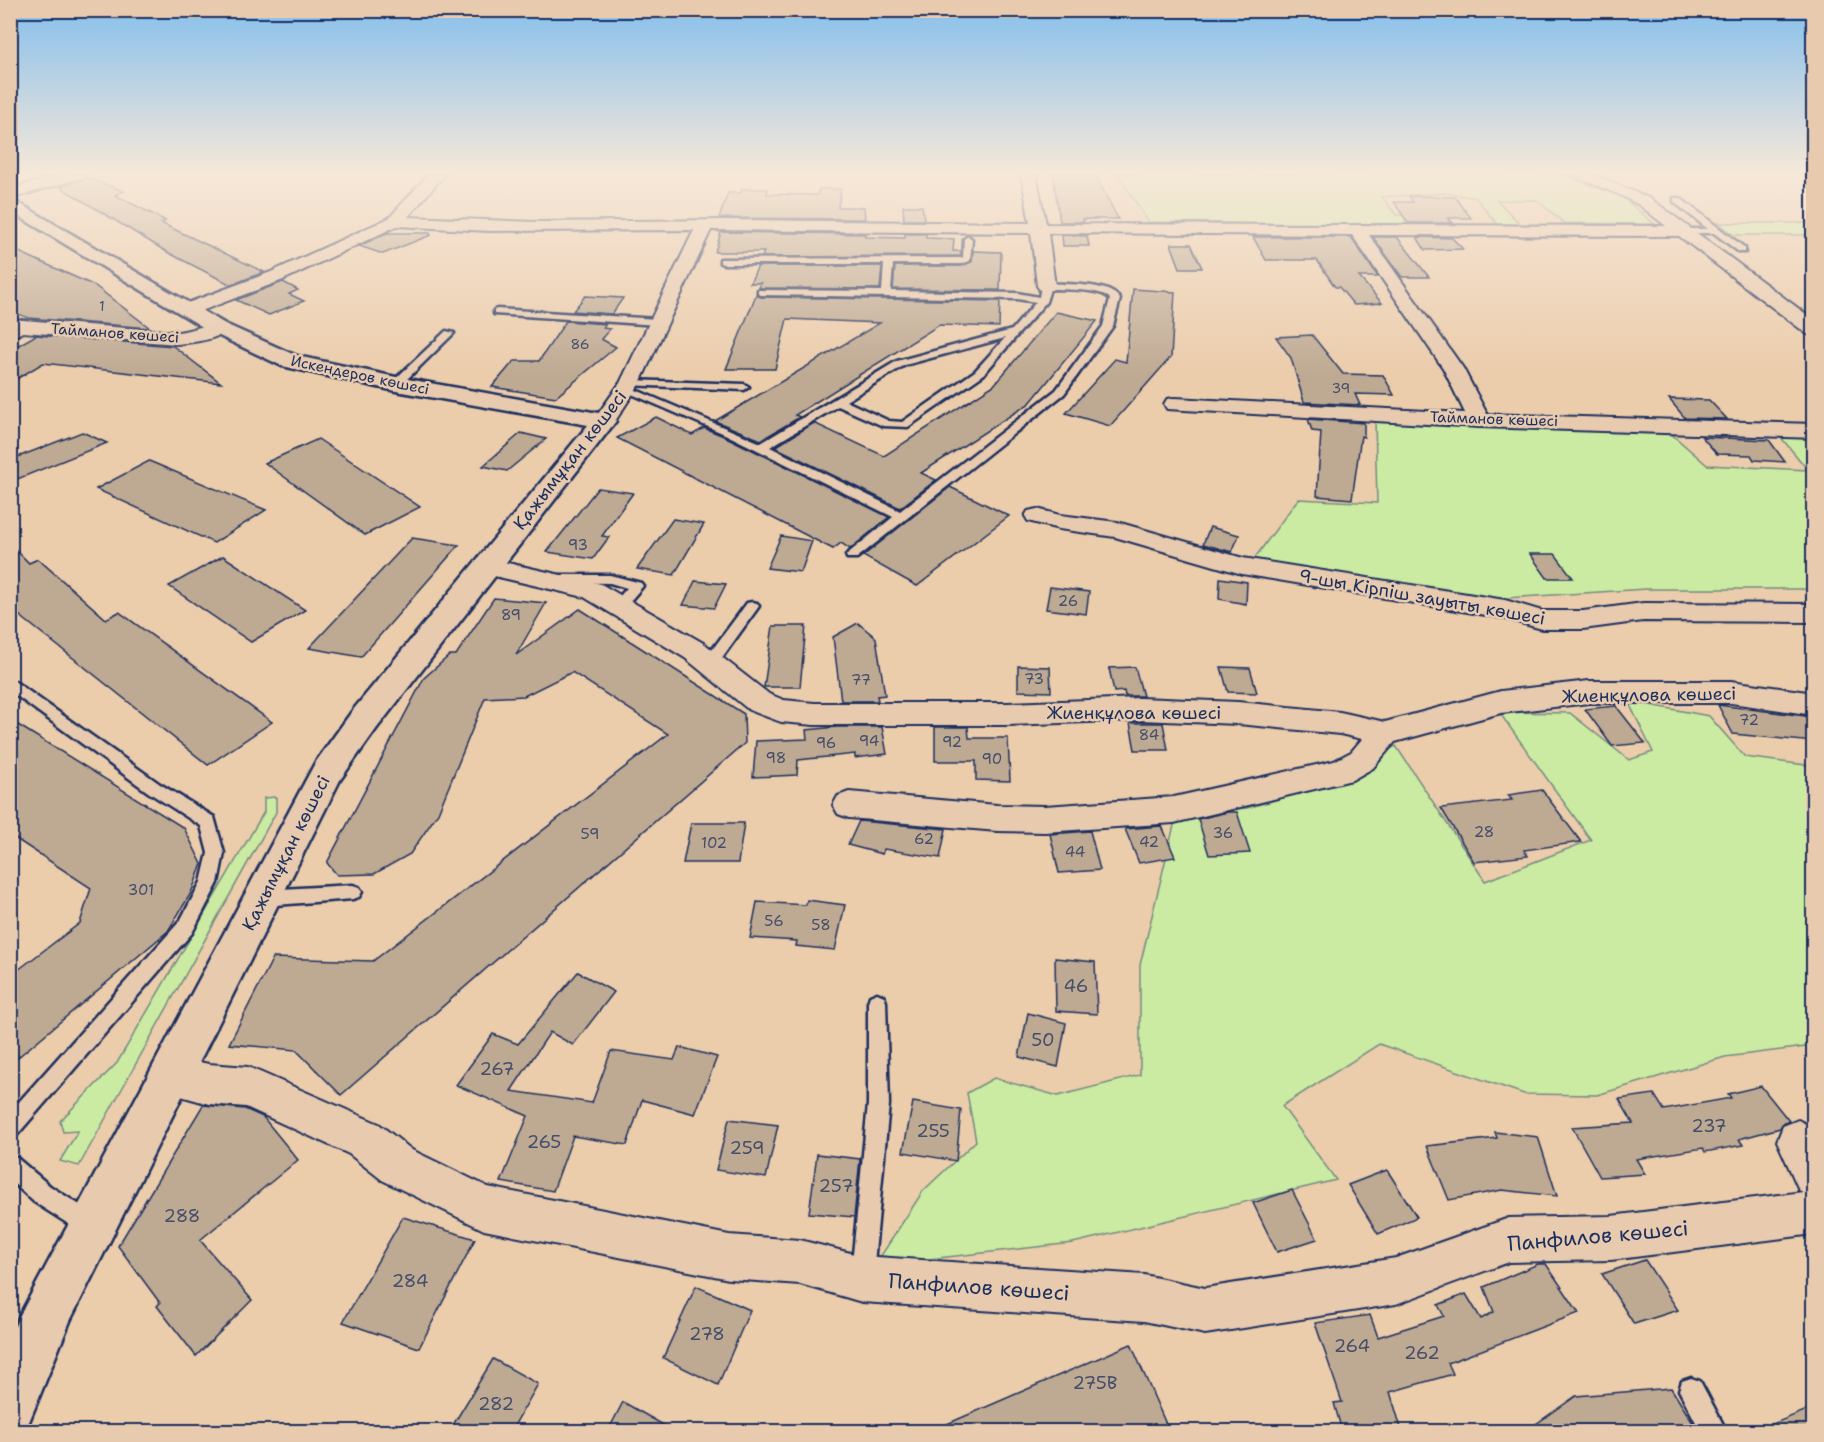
<svg xmlns="http://www.w3.org/2000/svg" width="1824" height="1442" viewBox="0 0 1824 1442" font-family="'Shantell Sans',sans-serif">
<rect width="100%" height="100%" fill="#ebccab"/>
<filter id="ink" filterUnits="userSpaceOnUse"><feTurbulence type="fractalNoise" baseFrequency=".0167" numOctaves="2"/><feDisplacementMap in="SourceGraphic" scale="12" xChannelSelector="R" yChannelSelector="G"/><feConvolveMatrix kernelMatrix="1 2 1 2 8 2 1 2 1" color-interpolation-filters="sRGB"/></filter>
<g filter="url(#ink)">
<g fill="#cbeaa2" stroke="#738c80" stroke-width="1.5">
<path d="M1118,174H1559L1621,196L1654,224L1564,223L1537,200H1497L1521,225H1498L1476,198L1445,193L1382,197L1396,215H1416L1425,227L1148,222Z"/>
<path d="M1719,223H1813V235H1734Z"/>
<path d="M1375,419L1661,425L1707,465L1808,470L1778,434L1813,437V589H1646L1490,599L1254,559L1298,499L1377,503Z"/>
<path d="M1628,701L1709,716L1745,757L1813,766V1046L1725,1057L1597,1095L1524,1094L1379,1044L1282,1106L1336,1180L1073,1243L875,1265L923,1191L976,1141L967,1093L994,1078L1058,1096L1140,1075V965L1177,813L1247,808L1304,792L1396,746L1485,881L1591,840L1499,712L1570,713L1629,760L1653,752Z"/>
<path d="M276,797V812L79,1166L60,1161L78,1131L63,1132L60,1121L117,1063L264,812V798Z"/>
</g>
<g fill="#bea992" stroke="#1b2f5e" stroke-width="1.5">
<path d="M1053,174H1095L1118,219H1083L1084,222H1060Z"/>
<path d="M87,178L124,191L115,195L166,221L161,223L264,272L231,285L167,252L60,187Z"/>
<path d="M742,189H768L767,194L817,195L819,189H841L838,207H864L865,219L719,218L728,193H741Z"/>
<path d="M1409,196L1455,197L1471,218H1448L1453,223H1408L1394,202H1413Z"/>
<path d="M903,206H922L924,220H904Z"/>
<path d="M721,232L865,234V237L905,238V234H926V238L954,239L953,251H961V256L762,257L764,252H715Z"/>
<path d="M387,233H430L431,235L383,254L359,246Z"/>
<path d="M1062,235L1087,236L1089,246H1063Z"/>
<path d="M1253,237H1351L1378,277H1359L1382,303L1354,305L1339,287H1335L1317,260H1266Z"/>
<path d="M1373,237H1397L1429,277H1402Z"/>
<path d="M1417,237L1452,238L1463,249L1425,250Z"/>
<path d="M1171,244H1191L1202,268H1180Z"/>
<path d="M10,248L95,286L150,328L29,318L10,311Z"/>
<path d="M973,251L1001,252L1000,290L893,289L895,266H962L972,261Z"/>
<path d="M758,266H882L880,289L759,288L761,283H750Z"/>
<path d="M283,282L298,290L289,294L304,301L269,315L236,300Z"/>
<path d="M1133,289L1175,292L1171,357L1110,426L1066,413L1115,359L1126,362Z"/>
<path d="M756,295L761,297L1000,301L999,327L939,325L795,415L800,417L761,440L715,421L880,323L787,319L775,369H726Z"/>
<path d="M585,296L623,298L612,314L573,311Z"/>
<path d="M1056,312L1097,321L1030,403L921,473L936,480L900,508L775,447L814,423L884,456L994,385Z"/>
<path d="M566,321L606,324L603,328L610,329L601,339L616,347L556,397L492,387L514,361H539Z"/>
<path d="M36,335L173,346L221,383L43,363L10,383V350Z"/>
<path d="M1312,335L1343,374L1383,375L1394,395L1355,394L1360,405L1304,402L1291,358L1276,337Z"/>
<path d="M1669,399L1709,400L1727,419L1685,418Z"/>
<path d="M656,417L692,435L704,428L726,437L889,517L850,549L841,543L833,549L617,438Z"/>
<path d="M1308,419L1364,423V437L1361,436L1352,499L1317,496L1321,432L1312,431Z"/>
<path d="M82,432L107,443L10,482V460Z"/>
<path d="M521,433L546,439L507,471L483,466Z"/>
<path d="M1702,437L1769,440L1785,462L1754,460L1751,455L1717,454Z"/>
<path d="M318,439L420,507L365,535L265,463Z"/>
<path d="M149,461L266,510L214,543L96,489Z"/>
<path d="M950,487L1009,516L917,586L863,556Z"/>
<path d="M598,488L633,493L602,536L609,537L593,559L547,552Z"/>
<path d="M673,519L704,524L674,575L637,569Z"/>
<path d="M1210,527L1239,535L1232,552L1203,544Z"/>
<path d="M781,536L812,541L801,572L767,568Z"/>
<path d="M412,538L459,545L361,657L309,648Z"/>
<path d="M10,544L29,563L38,559L106,619L119,612L272,722L208,765L10,608Z"/>
<path d="M1530,554H1555L1573,578H1547Z"/>
<path d="M223,556L305,610L251,642L169,586Z"/>
<path d="M1220,578L1247,582L1246,604L1219,599Z"/>
<path d="M695,581L726,584L714,608L683,605Z"/>
<path d="M1050,587L1089,592L1086,614L1046,609Z"/>
<path d="M494,598L546,603L516,655L580,609L744,714L745,743L341,1095L296,1050L229,1044L273,958L373,961L668,734L572,672L524,696L485,698L438,813L410,854L374,874L337,875L327,863L424,678L450,655H456Z"/>
<path d="M858,623L876,638L885,695L877,696L878,701H841L833,637Z"/>
<path d="M773,626H806L800,687H764Z"/>
<path d="M1018,666L1050,667L1051,692L1018,691Z"/>
<path d="M1135,667L1143,696H1125L1124,691L1114,692L1109,668Z"/>
<path d="M1221,667L1250,668L1257,693L1228,692Z"/>
<path d="M1718,705L1814,717V742L1733,734Z"/>
<path d="M1616,706L1645,743L1612,746L1585,709Z"/>
<path d="M10,720L184,828L202,864L191,893L168,931L10,1064V976L80,923L91,888L10,835Z"/>
<path d="M1130,723H1163L1168,750H1135Z"/>
<path d="M837,727H882L887,754L855,758V754L798,760L797,775L753,777L756,741L807,739L806,730Z"/>
<path d="M935,727H968L969,738H1008L1010,781L976,780V761H935Z"/>
<path d="M1542,790L1581,842L1524,850L1528,856L1474,862L1441,808L1512,800L1508,795Z"/>
<path d="M1228,812H1237L1250,853L1209,855L1198,819Z"/>
<path d="M859,821L946,829L940,858L884,849L882,854L848,845Z"/>
<path d="M691,823H744L738,863H683Z"/>
<path d="M1162,826L1175,857L1139,863L1125,829Z"/>
<path d="M1090,831L1100,870L1059,873L1050,834Z"/>
<path d="M807,900L845,905L835,950L796,946L797,941L750,938L757,902L806,905Z"/>
<path d="M1055,958L1095,962L1097,1014L1056,1011Z"/>
<path d="M578,972L614,992L573,1045L550,1032L511,1091L592,1103L611,1051L674,1060L679,1047L717,1057L695,1114L642,1100L627,1145L573,1136L553,1191L501,1182L528,1116L456,1085L493,1034L518,1044Z"/>
<path d="M1028,1013L1066,1023L1058,1067L1019,1057Z"/>
<path d="M1761,1086L1789,1121L1782,1124L1780,1128L1739,1139L1743,1145L1705,1152L1703,1148L1636,1159L1645,1174L1600,1177L1572,1127L1633,1123L1619,1099L1654,1094L1664,1110L1731,1098L1728,1094Z"/>
<path d="M913,1102L961,1110L956,1161L903,1152Z"/>
<path d="M203,1105L245,1109L263,1117L298,1160L200,1240L252,1300L196,1356L157,1306L160,1303L118,1246Z"/>
<path d="M729,1119L778,1125L766,1178L716,1170Z"/>
<path d="M1495,1132L1538,1137L1557,1196L1502,1190L1449,1200L1427,1146L1497,1138Z"/>
<path d="M817,1154L860,1159L854,1217L809,1213Z"/>
<path d="M1387,1170L1417,1217L1378,1234L1348,1185Z"/>
<path d="M1292,1190L1317,1239L1277,1252L1253,1203Z"/>
<path d="M403,1217L475,1239L419,1348L343,1322Z"/>
<path d="M1645,1260L1678,1310L1634,1324L1602,1274Z"/>
<path d="M1538,1264H1546L1579,1313L1448,1363L1453,1374L1390,1392L1402,1431H1342L1334,1403L1342,1402L1315,1323L1370,1315L1378,1337L1444,1316L1438,1305L1466,1294L1481,1319L1494,1312L1484,1287Z"/>
<path d="M696,1286L750,1310L718,1385L663,1358Z"/>
<path d="M1131,1344L1169,1431H931Z"/>
<path d="M493,1359L538,1384L511,1431H465L453,1425Z"/>
<path d="M1671,1388L1698,1431H1526L1576,1396Z"/>
<path d="M623,1402L674,1431H608Z"/>
<path d="M1814,1407V1431H1756Z"/>
</g>
<g fill="none" stroke-linecap="round" stroke-linejoin="round">
<g stroke="#1b2f5e" stroke-width="5">
<g id="service">
<path d="M1674,198H1680L1745,248V252H1739L1714,233H1680L1679,231L1683,229H1708L1674,202Z"/>
<path d="M968,236L972,239L970,261L961,264H893L891,291L1017,293L1039,297L1041,286L1046,283C1066,285 1109,282 1120,299L1113,326L1064,394L857,558H847L846,555L893,517L727,435L620,389L629,387L761,443L897,361L1012,330L1036,302L1017,299L761,295L758,294V290L882,291L884,264H723L720,263V259L960,258H963L964,239ZM1050,289C1064,290 1102,288 1110,299L1103,326L1056,390L900,511L770,447L838,406L883,426L908,427L983,375L1046,302ZM1005,338L975,371L902,422L889,421L846,401L905,365Z"/>
<path d="M497,309L658,319L663,322L658,325L494,314V310Z"/>
<path d="M26,324L31,327L29,329L10,338V331Z"/>
<path d="M446,331L454,333L400,386H392V382Z"/>
<path d="M630,380L744,384L749,387L744,390L626,385L625,383Z"/>
<path d="M560,575H610L641,583L643,586L624,608L619,609L612,605L627,588L610,583L555,582L553,579L555,576Z"/>
<path d="M752,602L757,603L759,606L757,609L716,666H706L704,662L706,658L747,603Z"/>
<path d="M10,678L160,784L214,817L224,853L218,883L192,933L17,1135L10,1138V1112L180,921L201,882L208,853L201,826L148,792L10,691Z"/>
<path d="M353,885L359,887L362,892L359,897L353,899L263,906L257,903L254,898L257,893L263,890Z"/>
<path d="M877,993L884,996L886,1002L889,1104L873,1274L870,1282L862,1285L854,1282L851,1274L868,1104V1002L870,996Z"/>
<path d="M10,1155L17,1158L50,1186L97,1216L100,1224L97,1232L89,1235L81,1232L34,1202L10,1180Z"/>
<path d="M1691,1378L1700,1381L1727,1432H1701L1679,1390L1682,1381Z"/>
</g>
</g>
<g stroke="#1b2f5e" stroke-width="4">
<g id="minor">
<path d="M62,174H87L85,177L10,199V189Z"/>
<path d="M429,174H445L408,217L536,222L723,220L1030,223L1021,174H1036L1046,224L1666,226L1639,205L1622,196L1570,174H1592L1651,199L1814,320V336L1807,334L1679,236L1369,235L1463,368L1487,414L1814,424V438L1479,427L1167,409L1164,404L1167,399L1175,398L1465,413L1443,368L1352,235L1048,233L1055,286L1052,290H1040L1037,286L1031,233L711,230L640,383L612,426L604,428L596,426L593,421L620,383L694,230L489,231L397,226L283,280L196,313H182L180,309L182,305L271,272L389,218Z"/>
<path d="M10,319L177,332C192,331 212,321 225,324L228,328C218,341 192,342 177,344L10,331Z"/>
<path d="M1037,509L1060,515L1117,522L1243,558L1505,600L1542,611H1583L1643,603L1814,604V622L1643,621L1583,629H1542L1503,618L1242,574L1115,537L1059,529L1028,521L1025,516L1028,511Z"/>
<path d="M486,558L601,584L705,644L769,694L784,700L814,703H1008L1140,698L1238,702L1340,712L1385,722L1501,691L1589,681H1731L1814,693V715L1731,703H1589L1501,713L1395,742L1373,768L1352,780L1174,823L1045,832L997,831L849,818L838,814L833,805L838,796L849,792L997,805L1045,806L1174,797L1334,761L1351,752L1362,739L1340,734L1238,724L1140,720L1008,725H814L781,722L749,710L685,658L584,597L477,572L473,566L477,560Z"/>
<path d="M170,1056L209,1064L248,1067L262,1073L379,1124L412,1150L488,1187L729,1235L800,1240L862,1256L1144,1275L1205,1288L1396,1258L1509,1218L1611,1216L1803,1192L1799,1190L1777,1141L1783,1126L1798,1120L1814,1128V1234L1611,1260L1509,1262L1396,1304L1205,1334L1144,1321L862,1302L800,1284L729,1279L484,1230L382,1180L349,1154L246,1107L209,1104L156,1089L150,1075L156,1061Z"/>
</g>
</g>
<g stroke="#1b2f5e" stroke-width="5">
<path id="tertiary" d="M10,198L225,324L297,356L396,377L604,414L612,416L616,421L377,728L340,780L70,1321L29,1422L10,1430V1337L20,1315L315,763L353,710L588,425L396,391L282,366L211,332L10,211Z"/>
</g>
<use href="#service" fill="#e8caaf" fill-rule="evenodd"/>
<use href="#minor" fill="#e8caaf" fill-rule="evenodd"/>
<use href="#tertiary" fill="#e8caaf" fill-rule="evenodd"/>
</g>
</g>
<linearGradient id="sky" x2="0" y2="1"><stop stop-color="#85bfec"/><stop offset="0.46" stop-color="#f6e8d9"/><stop offset="1" stop-color="#f6e8d9" stop-opacity="0"/></linearGradient>
<rect width="1824" height="376" fill="url(#sky)"/>
<g text-anchor="middle" dominant-baseline="central" stroke-width="5" stroke-linejoin="round" paint-order="stroke">
<g font-size="14" fill="#444e6b">
<text x="102" y="306">1</text>
<text x="580" y="344">86</text>
<text x="1341" y="388">39</text>
</g>
<g font-size="15" fill="#1b2f5e" stroke="#e8caaf">
<text transform="translate(115 333) rotate(4)">Тайманов көшесі</text>
<text transform="translate(360 375) rotate(12)">Искендеров көшесі</text>
<text transform="translate(1494 419) rotate(2)">Тайманов көшесі</text>
</g>
<g font-size="15" fill="#444e6b">
<text x="578" y="545">93</text>
<text x="1068" y="601">26</text>
<text x="511" y="615">89</text>
<text x="1034" y="679">73</text>
<text x="861" y="680">77</text>
<text x="1749" y="720">72</text>
<text x="1149" y="735">84</text>
<text x="869" y="741">94</text>
<text x="952" y="742">92</text>
<text x="826" y="743">96</text>
<text x="776" y="758">98</text>
<text x="992" y="759">90</text>
<text x="1484" y="832">28</text>
<text x="1223" y="833">36</text>
<text x="590" y="834">59</text>
<text x="924" y="839">62</text>
<text x="1149" y="842">42</text>
<text x="714" y="843">102</text>
<text x="1075" y="852">44</text>
<text x="141" y="890">301</text>
<text x="774" y="921">56</text>
<text x="821" y="925">58</text>
</g>
<g font-size="18" fill="#1b2f5e" stroke="#e8caaf">
<text transform="translate(570 460) rotate(-52)">Қажымұқан көшесі</text>
<text transform="translate(1422 597) rotate(10)">9-шы Кірпіш зауыты көшесі</text>
<text transform="translate(1649 695) rotate(-1)">Жиенқұлова көшесі</text>
<text x="1134" y="713">Жиенқұлова көшесі</text>
<text transform="translate(286 853) rotate(-63)">Қажымұқан көшесі</text>
</g>
<g font-size="18" fill="#444e6b">
<text x="1076" y="986">46</text>
<text x="1043" y="1040">50</text>
<text x="497" y="1069">267</text>
<text x="1709" y="1126">237</text>
<text x="933" y="1131">255</text>
<text x="544" y="1142">265</text>
<text x="747" y="1148">259</text>
<text x="836" y="1186">257</text>
<text x="182" y="1216">288</text>
<text x="410" y="1281">284</text>
<text x="707" y="1334">278</text>
<text x="1352" y="1346">264</text>
<text x="1422" y="1353">262</text>
<text x="1095" y="1383">275В</text>
<text x="496" y="1404">282</text>
</g>
<g font-size="21" fill="#1b2f5e" stroke="#e8caaf">
<text transform="translate(1598 1236) rotate(-5)">Панфилов көшесі</text>
<text transform="translate(979 1287) rotate(4)">Панфилов көшесі</text>
</g>
</g>
<rect width="1824" height="1442" fill="none" stroke="#e8caaf" stroke-width="36"/>
<rect x="18" y="18" width="1788" height="1406" fill="none" stroke="#1b2f5e" stroke-width="2" filter="url(#ink)"/>
</svg>
